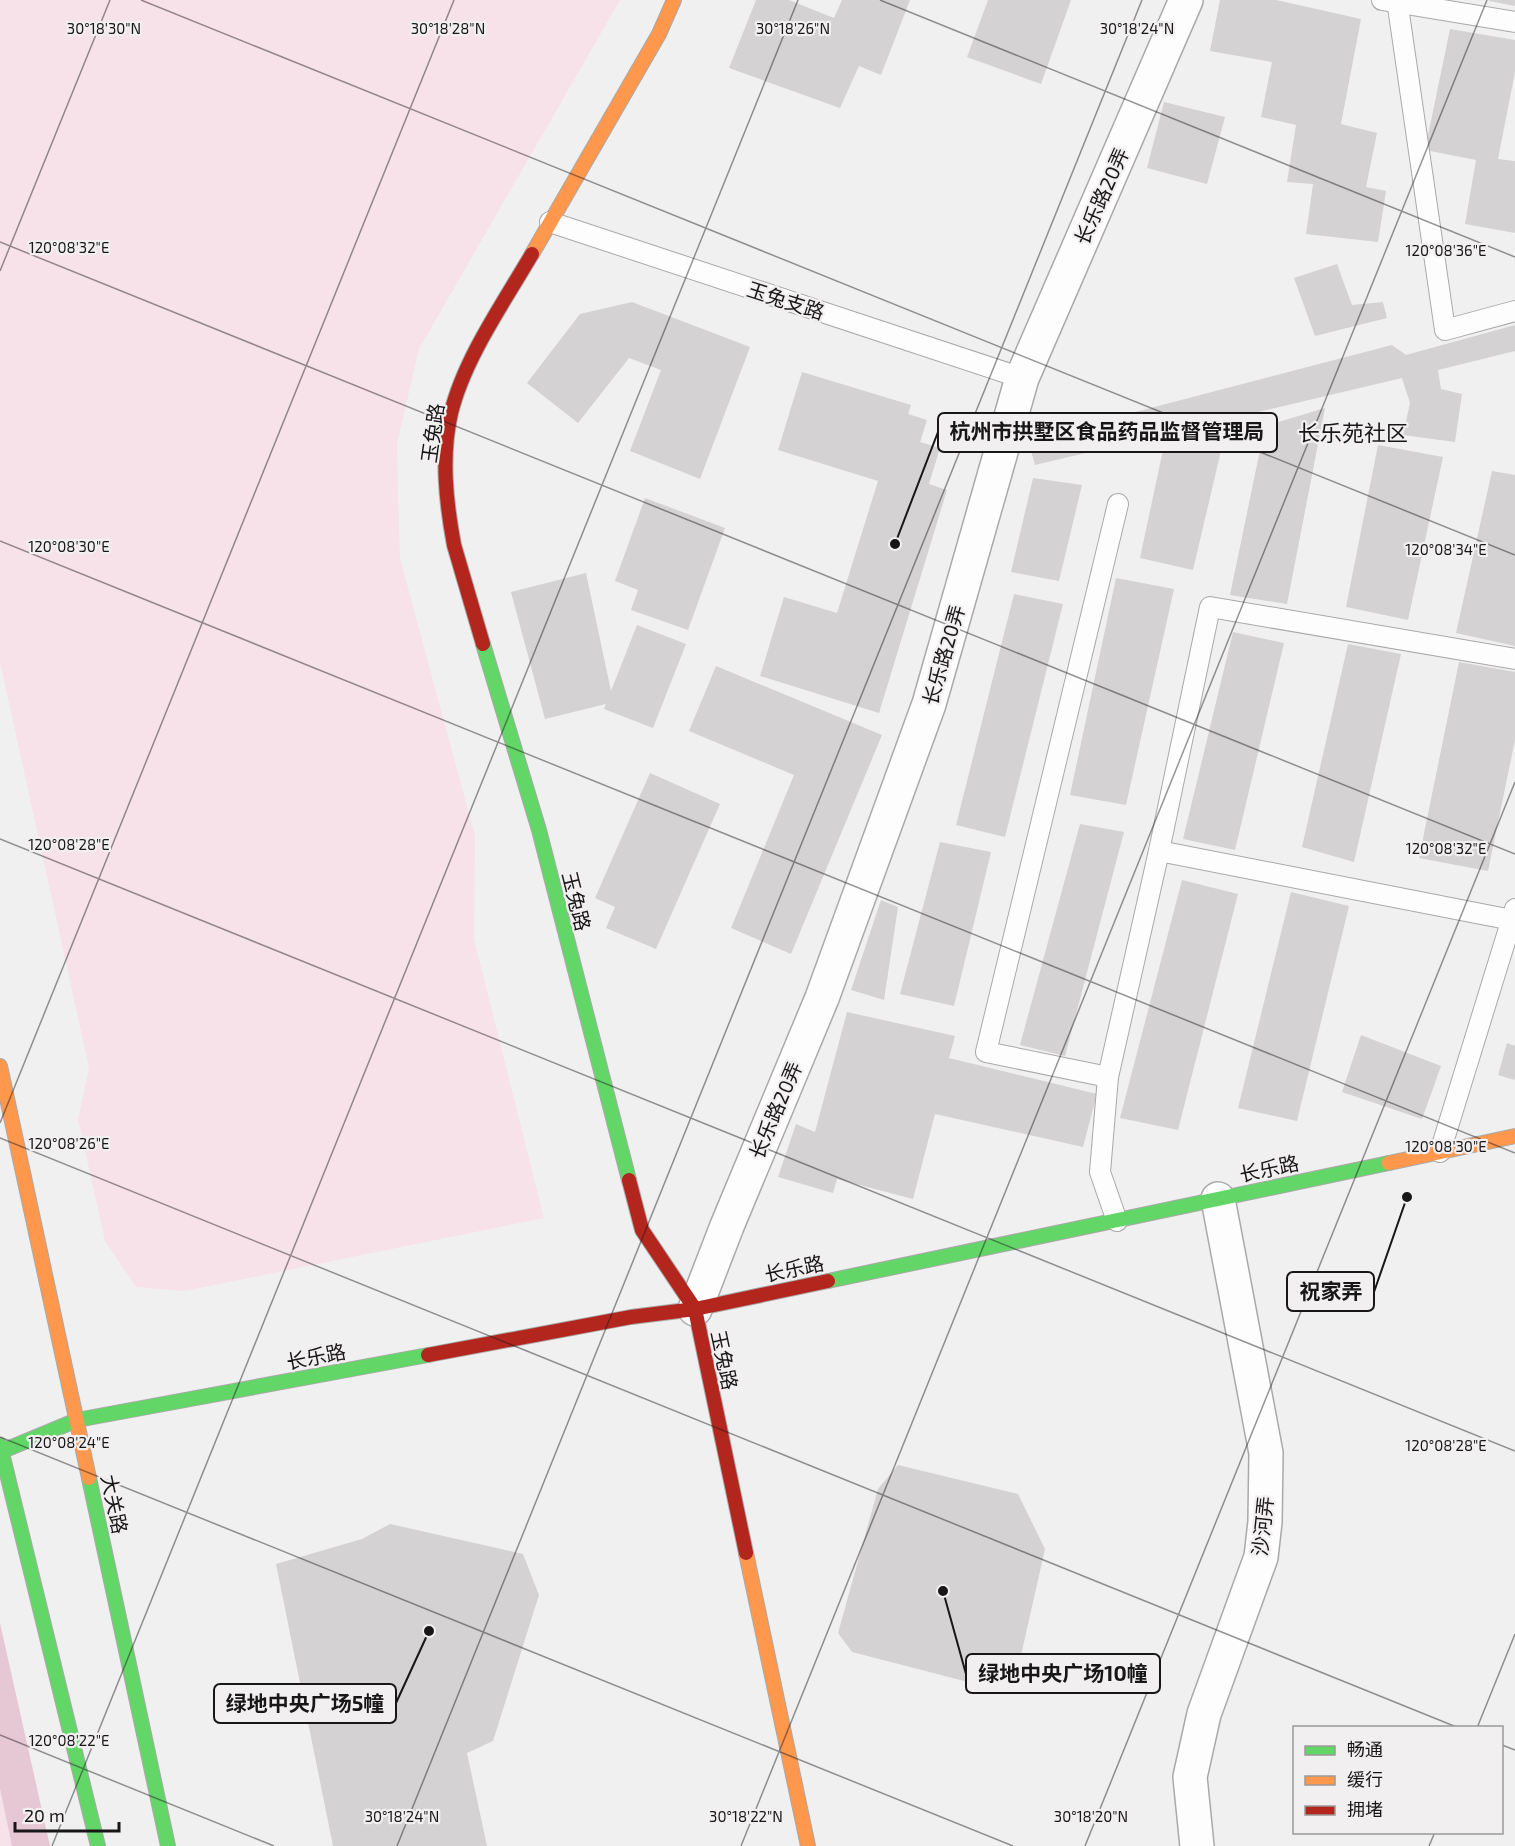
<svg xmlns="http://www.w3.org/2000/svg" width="1515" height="1846" viewBox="0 0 1515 1846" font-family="'Exo 2','Noto Sans SC',sans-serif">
<rect width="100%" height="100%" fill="#f1f0f0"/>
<g fill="#f7e2ea">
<path d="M0,0H620L419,349L397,444L400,558L475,836L474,939L544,1218L185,1291L136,1287L105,1241L78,1119L89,1068L0,662Z"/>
<path d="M0,1789L12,1846H0Z"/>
</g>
<path fill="#e6c8d4" d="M0,1623L50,1846H12L0,1789Z"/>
<g fill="#d4d2d3">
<path d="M756,0H789L834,18L842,0H910L881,75L859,66L840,108L729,68Z"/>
<path d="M988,0H1071L1041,84L967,57Z"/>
<path d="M1220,0H1276L1361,19L1341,124L1377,133L1366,187L1386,191L1378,242L1306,234L1313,184L1287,182L1296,125L1261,117L1272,62L1210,51Z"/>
<path d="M1489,0H1515V6L1489,1Z"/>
<path d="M1450,29L1515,40V72L1498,159L1515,161V233L1465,224L1476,160L1425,150Z"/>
<path d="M1164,102L1225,117L1207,184L1147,168Z"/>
<path d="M1337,264L1352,305L1383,302L1387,318L1315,336L1294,278Z"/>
<path d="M632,302L750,347L700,479L630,451L661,370L629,358L578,423L527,383L580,314Z"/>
<path d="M1515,325V351L1438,370L1441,389L1462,394L1455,442L1403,435L1410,403L1402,378L1035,465L1028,440L1392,345L1406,355Z"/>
<path d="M802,372L911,405L908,414L927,420L920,442L940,448L929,484L947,490L879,713L760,676L784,597L837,613L878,481L778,450Z"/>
<path d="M1325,408L1287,604L1230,595L1265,426Z"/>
<path d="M1224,438L1193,570L1140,558L1163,450Z"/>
<path d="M1378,445L1443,457L1408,620L1346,607Z"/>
<path d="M1492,471L1515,475V646L1456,633Z"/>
<path d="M1033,478L1082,485L1059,581L1011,572Z"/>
<path d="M645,498L725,528L688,630L631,610L638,590L615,581Z"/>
<path d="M586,573L611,691L637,625L686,644L653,728L604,709L606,704L545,719L511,592Z"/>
<path d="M1116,578L1174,589L1126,805L1070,795Z"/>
<path d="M1014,594L1063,604L1005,837L956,825Z"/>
<path d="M1233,632L1284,643L1235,850L1183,839Z"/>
<path d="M1348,644L1401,654L1354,862L1302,847Z"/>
<path d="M1459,662L1515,672V740L1488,871L1419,858Z"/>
<path d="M716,666L882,735L791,954L731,928L794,775L689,731Z"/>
<path d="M650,773L720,804L656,949L606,928L615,907L595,898Z"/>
<path d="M1080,824L1124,832L1065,1056L1020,1045Z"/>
<path d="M940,842L991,852L954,1006L900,994Z"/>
<path d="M1182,880L1238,894L1178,1130L1120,1118Z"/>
<path d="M1291,892L1349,906L1297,1121L1238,1108Z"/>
<path d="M881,900L898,907L884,1000L851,990Z"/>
<path d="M847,1012L955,1036L949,1058L1097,1094L1083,1147L935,1114L913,1199L837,1179L833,1193L778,1177L796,1124L815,1132Z"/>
<path d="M1361,1035L1441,1066L1422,1119L1342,1092Z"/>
<path d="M1507,1043L1515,1046V1080L1498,1075Z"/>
<path d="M898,1465L1018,1494L1045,1549L1017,1673L999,1690L852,1652L838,1633L878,1489Z"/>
<path d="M390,1524L523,1554L539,1595L493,1741L467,1753L487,1846H333L276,1564L362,1539Z"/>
</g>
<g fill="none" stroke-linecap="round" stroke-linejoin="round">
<g stroke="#aaa9a9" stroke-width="22">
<g id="lane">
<path d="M1382,0L1515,22"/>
<path d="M1397,0L1445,330L1515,311"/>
<path d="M550,222L1022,378"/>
<path d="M1159,851L1512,920"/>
<path d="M1108,1077L1159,851L1210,607L1515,659"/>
<path d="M1440,1152L1515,909"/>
<path d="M1117,1221L1100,1172L1108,1077L986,1052L1118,504"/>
</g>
</g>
<g stroke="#aaa9a9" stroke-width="36">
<g id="street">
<path d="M695,1309L727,1226L822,998L929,704L1022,378L1186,0"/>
<path d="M1197,1846L1190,1777L1204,1714L1261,1557L1265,1522L1266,1453L1218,1199"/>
</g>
</g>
<g stroke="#aaa9a9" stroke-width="16">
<g id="fast">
<path d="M483,644L539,830L629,1180"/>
<path d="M828,1281L1389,1163"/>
<path d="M0,1445L98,1846"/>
<path d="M0,1452L77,1420L428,1355"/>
<path d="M89,1478L168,1846"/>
</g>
</g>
<g stroke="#aaa9a9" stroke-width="16">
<g id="slow">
<path d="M532,254L659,34L674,0"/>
<path d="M0,1066L89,1478"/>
<path d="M1389,1163L1515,1136"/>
<path d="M746,1553L808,1846"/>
</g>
</g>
<g stroke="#aaa9a9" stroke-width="16">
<g id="jam">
<path d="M483,644L454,545C446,502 441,456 451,413C464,359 504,302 532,254"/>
<path d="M629,1180L642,1230L695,1309L746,1553"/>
<path d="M428,1355L631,1317L695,1309L828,1281"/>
</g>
</g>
<use href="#lane" stroke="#fdfdfd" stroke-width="20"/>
<use href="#street" stroke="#fdfdfd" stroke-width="33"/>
<use href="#fast" stroke="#63d668" stroke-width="14"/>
<use href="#slow" stroke="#ff974d" stroke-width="14"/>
<use href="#jam" stroke="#b3261e" stroke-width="14"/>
</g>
<path fill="none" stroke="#181717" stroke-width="1.5" stroke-opacity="0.45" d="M141,0L1515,555M880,0L1515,257M0,242L1515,854M0,271L110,0M0,541L1515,1153M0,839L1515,1451M0,1123L454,0M0,1138L1459,1728M0,1437L1013,1846M1477,1728L1515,1634M0,1735L274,1846M1502,1745L1515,1750M52,1846L798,0M397,1846L1142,0M741,1846L1487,0M1085,1846L1515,782M1429,1846L1435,1832"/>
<g text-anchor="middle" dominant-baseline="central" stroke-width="4.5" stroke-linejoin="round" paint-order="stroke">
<g font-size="20" fill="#181717" stroke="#f2eff0">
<text transform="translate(1101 196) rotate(-66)">长乐路20弄</text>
<text transform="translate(786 300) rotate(18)">玉兔支路</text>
<text transform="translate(432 433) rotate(-82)">玉兔路</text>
<text transform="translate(943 655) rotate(-74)">长乐路20弄</text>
<text transform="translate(577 901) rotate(76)">玉兔路</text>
<text transform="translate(775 1110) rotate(-67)">长乐路20弄</text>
<text transform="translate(1269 1168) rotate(-12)">长乐路</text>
<text transform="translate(794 1268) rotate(-12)">长乐路</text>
<text transform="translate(316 1356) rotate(-11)">长乐路</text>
<text transform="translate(725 1360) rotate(78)">玉兔路</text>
<text transform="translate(115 1504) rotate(78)">大关路</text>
<text transform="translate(1262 1526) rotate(-84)">沙河弄</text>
</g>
<g font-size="22" fill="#181717" stroke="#f2eff0">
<text x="1353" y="432">长乐苑社区</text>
</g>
</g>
<g font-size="15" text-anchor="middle" fill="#181717" stroke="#f2eff0" stroke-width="4.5" stroke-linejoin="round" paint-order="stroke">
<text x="793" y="34">30°18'26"N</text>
<text x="1137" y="34">30°18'24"N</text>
<text x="104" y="34">30°18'30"N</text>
<text x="448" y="34">30°18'28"N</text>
<text x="69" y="253">120°08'32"E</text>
<text x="1446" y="256">120°08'36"E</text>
<text x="69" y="552">120°08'30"E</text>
<text x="1446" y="555">120°08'34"E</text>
<text x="69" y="850">120°08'28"E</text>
<text x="1446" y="854">120°08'32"E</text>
<text x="69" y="1149">120°08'26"E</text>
<text x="1446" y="1152">120°08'30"E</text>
<text x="69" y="1448">120°08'24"E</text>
<text x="1446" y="1451">120°08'28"E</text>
<text x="69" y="1746">120°08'22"E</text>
<text x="402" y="1822">30°18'24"N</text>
<text x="746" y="1822">30°18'22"N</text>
<text x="1091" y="1822">30°18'20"N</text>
</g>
<path fill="none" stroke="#181717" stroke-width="2" d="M895 544L938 432M1407 1197L1374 1292M943 1591L966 1674M429 1631L396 1703"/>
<g fill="#181717" stroke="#f2eff0" stroke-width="2">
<circle cx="895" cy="544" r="6"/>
<circle cx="1407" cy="1197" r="6"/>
<circle cx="943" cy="1591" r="6"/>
<circle cx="429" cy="1631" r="6"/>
</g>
<g fill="#f2eff0" stroke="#181717" stroke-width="2">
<rect x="938" y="413" width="339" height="39" rx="6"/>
<rect x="1287" y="1272" width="87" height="39" rx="6"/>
<rect x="966" y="1654" width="194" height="39" rx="6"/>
<rect x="214" y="1684" width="182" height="39" rx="6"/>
</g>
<g font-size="21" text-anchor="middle" font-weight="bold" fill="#181717">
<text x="1107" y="439">杭州市拱墅区食品药品监督管理局</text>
<text x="1331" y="1299">祝家弄</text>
<text x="1063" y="1681">绿地中央广场10幢</text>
<text x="305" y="1711">绿地中央广场5幢</text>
</g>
<rect x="1293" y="1726" width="210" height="108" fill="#f2eff0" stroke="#9b9999" stroke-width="1.5"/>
<rect x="1305" y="1746" width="30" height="9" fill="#63d668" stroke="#9b9999" stroke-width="1.5"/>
<text x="1347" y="1756" font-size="18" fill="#181717">畅通</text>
<rect x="1305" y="1776" width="30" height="9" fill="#ff974d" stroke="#9b9999" stroke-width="1.5"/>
<text x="1347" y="1786" font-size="18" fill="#181717">缓行</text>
<rect x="1305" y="1806" width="30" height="9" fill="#b3261e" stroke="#9b9999" stroke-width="1.5"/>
<text x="1347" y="1816" font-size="18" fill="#181717">拥堵</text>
<path d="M15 1822v9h104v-9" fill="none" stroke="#181717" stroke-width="3"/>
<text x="24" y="1822" font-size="18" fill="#181717" stroke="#f2eff0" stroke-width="4.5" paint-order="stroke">20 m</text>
</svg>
